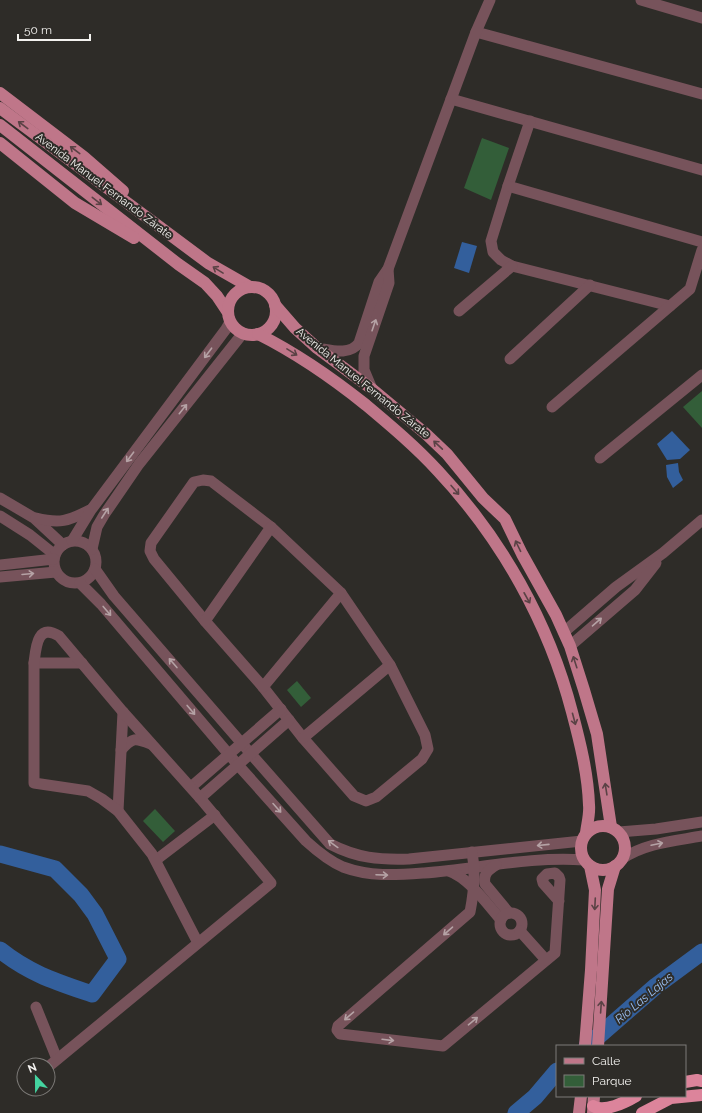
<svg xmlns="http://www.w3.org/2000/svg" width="702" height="1113" viewBox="0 0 702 1113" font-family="Raleway,sans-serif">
<rect width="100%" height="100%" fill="#2e2c28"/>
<g fill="#335e39">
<path d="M482,138L509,148L491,200L464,188Z"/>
<path d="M702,391V428L683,407Z"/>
<path d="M297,681L311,698L301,707L287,690Z"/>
<path d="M155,809L175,831L163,842L143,821Z"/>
</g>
<g fill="#335f9c">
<path d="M462,242L477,246L469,273L454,268Z"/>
<path d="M672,431L690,450L680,459L667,460L657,444Z"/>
<path d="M678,463L679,472L683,480L673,488L667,477L666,465Z"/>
</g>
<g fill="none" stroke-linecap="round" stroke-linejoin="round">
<g stroke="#335f9c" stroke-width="17">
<path d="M0,854L55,869L81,895L95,914L118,959L92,994C57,982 30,974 0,950"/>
<path d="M587,1046L656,986L702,952"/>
<path d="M516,1113L535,1097L557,1071"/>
</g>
<g stroke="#77535b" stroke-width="11">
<path d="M641,0L702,18"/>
<path d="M476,32L702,94"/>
<path d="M451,99L702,170"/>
<path d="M530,121L508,186L491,241L493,252L501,260L512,266L670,306"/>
<path d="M508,186L702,242"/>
<path d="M459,311L512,266"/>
<path d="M317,348C331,350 349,356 359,343L379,282L388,269L476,32L490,0"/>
<path d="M510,359L590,285"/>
<path d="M372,389L364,370V356L389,283L388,269"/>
<path d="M552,407L690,289L702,250"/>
<path d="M600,458L702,375"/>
<path d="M203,480L211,481L271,527L341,593L390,665L425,735L428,749L422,759L376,797L366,801L354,796L303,738L263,687L205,621L154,559L150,551L151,543L194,482Z"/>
<path d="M0,498L34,518L63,545"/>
<path d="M0,516L30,535L55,555"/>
<path d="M36,518C60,524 68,521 90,510"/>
<circle cx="75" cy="562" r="21"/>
<path d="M72,541L91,510L226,329L230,322"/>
<path d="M92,549L97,527L104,515L139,464L243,333"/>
<path d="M0,565L54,559"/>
<path d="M95,569L114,596L251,754L330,844C357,858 379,860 409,859L582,841"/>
<path d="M0,577L56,572"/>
<path d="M80,583L101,604L238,765L306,841C317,851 329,861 343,867C370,877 396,875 424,873C477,869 531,856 584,860"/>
<path d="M205,621L271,527"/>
<path d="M564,632L616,587L663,553L702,520"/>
<path d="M570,646L635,590L656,563"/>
<path d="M34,663H82"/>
<path d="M263,687L341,593"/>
<path d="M303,738L390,665"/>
<path d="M121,750C133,737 135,738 151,744"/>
<path d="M191,787L281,709"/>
<path d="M200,798L289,720"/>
<path d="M118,811L123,712"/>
<path d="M619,832L656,829L702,822"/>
<path d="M472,852C476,873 474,892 470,912L338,1026L337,1030L340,1034L443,1046L555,953L560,880L559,877L555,873L547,874L542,879L543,883L559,901"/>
<path d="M622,859C645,843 675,841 702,836"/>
<path d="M156,860L215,815"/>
<path d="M496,865C488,870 483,874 485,884L509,913"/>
<path d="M449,871C469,878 487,904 501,920"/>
<circle cx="511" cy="924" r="11"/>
<path d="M520,931L546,960"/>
<path d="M36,1007L57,1059"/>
<path d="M48,1067L271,883L200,798L123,712L59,636C37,623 36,647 34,663V783L88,791L102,799L118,811L152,854L198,943"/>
</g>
<g stroke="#bf7689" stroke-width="12">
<path d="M0,93L84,157L123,191"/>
<path d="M0,108L208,263L250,287"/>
<path d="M0,125L178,264L205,283L217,296L227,311"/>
<path d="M0,143L75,203L134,238"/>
<circle cx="252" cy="311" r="24"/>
<path d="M275,305L295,328L317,348L372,389L426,434L447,454L483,498L505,519L522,554L556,615L570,646L584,690L597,734L611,827"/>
<path d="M258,334C298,354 331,377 366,405C391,426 416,447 438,471C501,538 549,623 572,712C580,742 588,774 589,805C590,814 587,824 586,833"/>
<circle cx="603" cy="848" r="22"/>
<path d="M585,1046L591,970L595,890L590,866"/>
<path d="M598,1046L608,889L615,866"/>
<path d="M579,1113L581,1096"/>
<path d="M593,1113L594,1096"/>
</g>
<g stroke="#dc849b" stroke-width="12">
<path d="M685,1082L697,1080L702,1081"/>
<path d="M593,1106C604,1113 626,1102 636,1096"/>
<path d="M642,1113L671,1098L702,1095"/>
</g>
</g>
<defs><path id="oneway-shaft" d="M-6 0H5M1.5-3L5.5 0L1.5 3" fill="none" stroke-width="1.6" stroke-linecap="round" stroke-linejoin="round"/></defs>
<g stroke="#5a4245">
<use href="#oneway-shaft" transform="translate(23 125) rotate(-143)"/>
<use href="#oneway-shaft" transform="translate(75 150) rotate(-143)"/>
<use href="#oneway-shaft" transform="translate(97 201) rotate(38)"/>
<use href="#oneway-shaft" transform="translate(218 270) rotate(-148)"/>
<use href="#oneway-shaft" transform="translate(292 352) rotate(32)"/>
<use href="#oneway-shaft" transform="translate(438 445) rotate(-137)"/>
<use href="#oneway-shaft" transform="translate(455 490) rotate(49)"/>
<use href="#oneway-shaft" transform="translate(518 546) rotate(-116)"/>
<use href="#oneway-shaft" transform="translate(527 598) rotate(61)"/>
<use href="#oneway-shaft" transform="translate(575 662) rotate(-108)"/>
<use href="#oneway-shaft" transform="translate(574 719) rotate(75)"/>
<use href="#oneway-shaft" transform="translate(606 789) rotate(-99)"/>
<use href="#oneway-shaft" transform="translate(595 904) rotate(93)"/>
<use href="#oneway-shaft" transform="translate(601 1007) rotate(-86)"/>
</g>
<g stroke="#b5a2a5">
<use href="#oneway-shaft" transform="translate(374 325) rotate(-71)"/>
<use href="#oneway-shaft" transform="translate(208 353) rotate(127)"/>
<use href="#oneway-shaft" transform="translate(183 409) rotate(-51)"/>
<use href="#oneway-shaft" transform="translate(130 457) rotate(127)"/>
<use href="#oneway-shaft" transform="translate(105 513) rotate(-57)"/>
<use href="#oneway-shaft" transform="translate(28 574) rotate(-5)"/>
<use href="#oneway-shaft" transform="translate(107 611) rotate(50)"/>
<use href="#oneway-shaft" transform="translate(597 622) rotate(-41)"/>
<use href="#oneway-shaft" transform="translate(173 663) rotate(-131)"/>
<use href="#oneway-shaft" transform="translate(191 710) rotate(50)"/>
<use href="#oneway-shaft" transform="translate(277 808) rotate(48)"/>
<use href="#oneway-shaft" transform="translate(333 844) rotate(-144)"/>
<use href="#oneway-shaft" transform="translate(657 844) rotate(-12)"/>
<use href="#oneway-shaft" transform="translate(543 845) rotate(174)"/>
<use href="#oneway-shaft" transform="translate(382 875) rotate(2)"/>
<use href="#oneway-shaft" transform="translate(448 931) rotate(139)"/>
<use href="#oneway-shaft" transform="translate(349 1016) rotate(139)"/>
<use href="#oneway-shaft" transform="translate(473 1021) rotate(-40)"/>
<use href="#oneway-shaft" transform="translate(388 1040) rotate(7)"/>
</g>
<g text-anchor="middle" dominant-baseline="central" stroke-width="4" stroke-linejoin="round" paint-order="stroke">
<g font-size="11" fill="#f3f2ef" stroke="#2e2c28">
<text transform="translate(104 186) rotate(37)">Avenida Manuel Fernando Zárate</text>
<text transform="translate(363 383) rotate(39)">Avenida Manuel Fernando Zárate</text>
</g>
<g font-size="12" font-style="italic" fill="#9bc1f4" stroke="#2e2c28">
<text transform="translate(644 998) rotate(-40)">Río Las Lajas</text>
</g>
</g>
<rect x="556" y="1045" width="130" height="52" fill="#2e2c28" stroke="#7d7b78"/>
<rect x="564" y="1058" width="20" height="6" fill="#bf7689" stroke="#7d7b78"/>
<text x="592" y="1065" font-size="12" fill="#f3f2ef">Calle</text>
<rect x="564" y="1075" width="20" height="12" fill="#335e39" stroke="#7d7b78"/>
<text x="592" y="1085" font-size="12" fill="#f3f2ef">Parque</text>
<g transform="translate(36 1077) rotate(338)"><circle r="19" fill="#2e2c28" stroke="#7d7b78"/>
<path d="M0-3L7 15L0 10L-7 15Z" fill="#44d4a0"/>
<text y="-6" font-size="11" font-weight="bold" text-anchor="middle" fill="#f3f2ef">N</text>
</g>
<path d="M18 34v6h72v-6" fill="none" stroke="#f3f2ef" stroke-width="2"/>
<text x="24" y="34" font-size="12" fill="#f3f2ef" stroke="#2e2c28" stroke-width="3" paint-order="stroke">50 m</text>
</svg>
